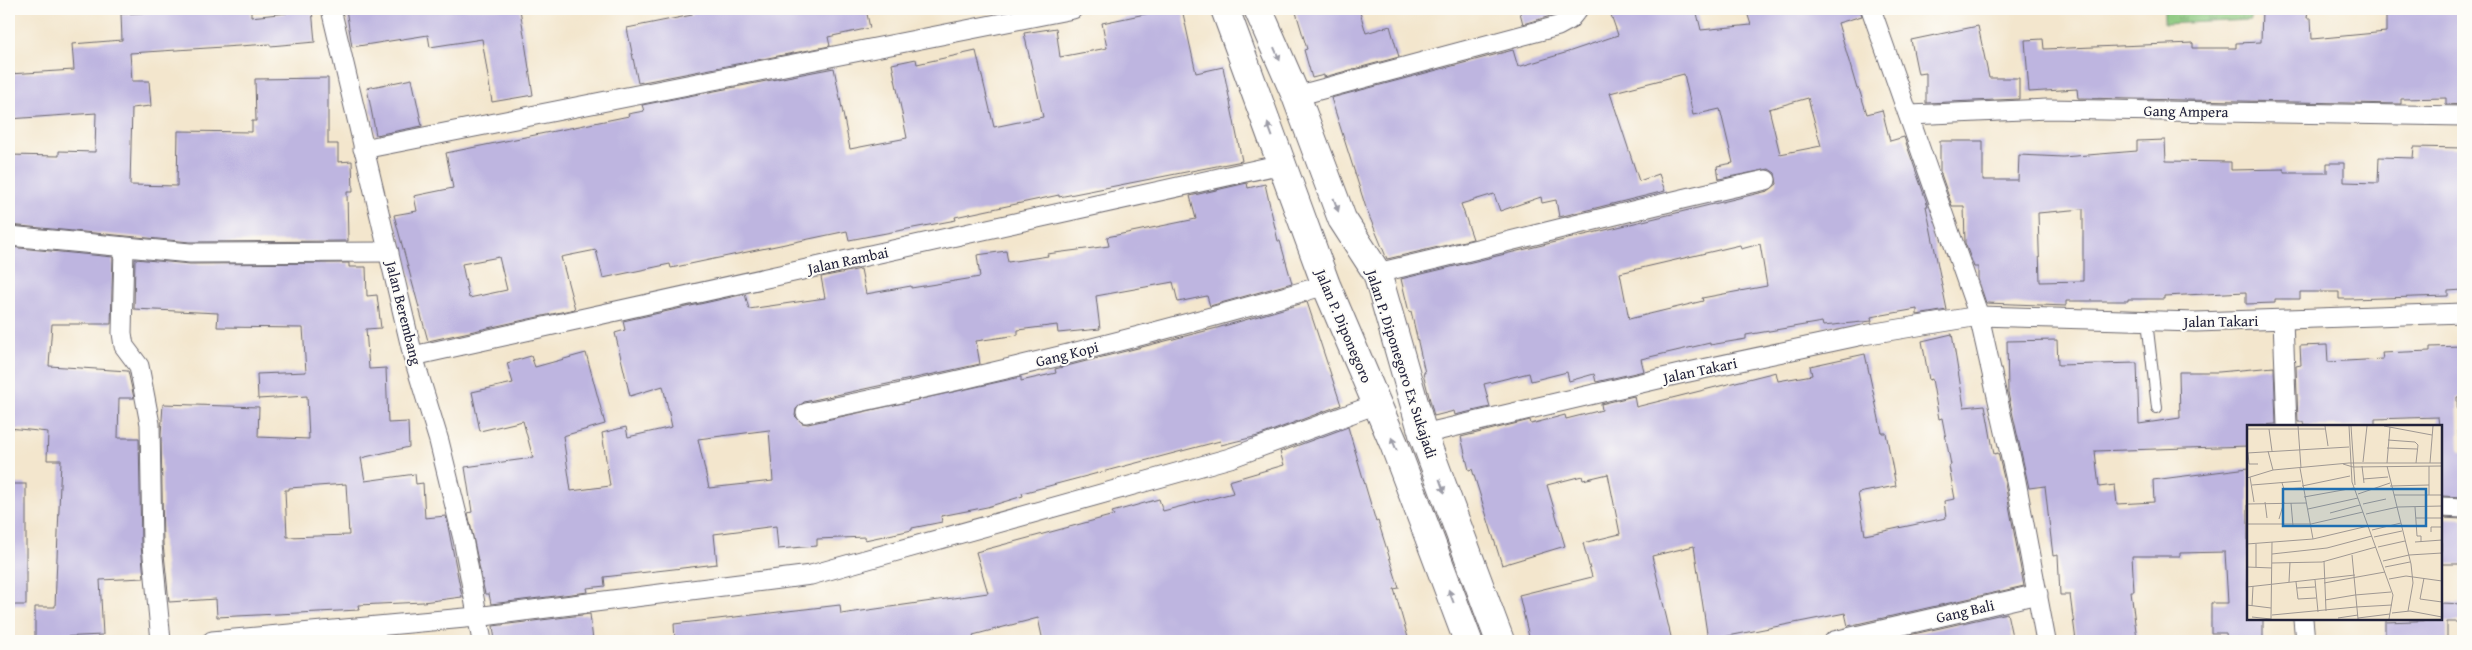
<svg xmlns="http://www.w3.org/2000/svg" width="2472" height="650" viewBox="0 0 2472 650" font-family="'Gentium Book Plus',serif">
<defs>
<pattern id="grass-tufts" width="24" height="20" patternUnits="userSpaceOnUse" patternTransform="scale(1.25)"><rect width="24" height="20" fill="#8bc87e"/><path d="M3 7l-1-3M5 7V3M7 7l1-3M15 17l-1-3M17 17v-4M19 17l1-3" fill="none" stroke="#71a268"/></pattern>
</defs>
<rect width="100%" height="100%" fill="#fdfcf7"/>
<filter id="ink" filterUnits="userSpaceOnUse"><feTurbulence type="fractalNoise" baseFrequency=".02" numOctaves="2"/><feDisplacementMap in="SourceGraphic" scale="10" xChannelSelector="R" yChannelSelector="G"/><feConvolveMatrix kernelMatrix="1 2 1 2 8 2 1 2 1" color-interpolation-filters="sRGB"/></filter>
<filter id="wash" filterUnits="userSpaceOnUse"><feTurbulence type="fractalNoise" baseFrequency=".0096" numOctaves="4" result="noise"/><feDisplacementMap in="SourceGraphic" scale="20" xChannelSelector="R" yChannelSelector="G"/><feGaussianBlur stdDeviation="1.12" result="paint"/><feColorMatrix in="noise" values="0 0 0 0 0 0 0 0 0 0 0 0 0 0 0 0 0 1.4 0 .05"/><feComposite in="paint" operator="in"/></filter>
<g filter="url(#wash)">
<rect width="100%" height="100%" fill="#f3e6cd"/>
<path fill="url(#grass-tufts)" stroke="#56755c" d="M2164,9H2251V20L2164,24Z"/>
<g id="blocks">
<g fill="#beb5e0" fill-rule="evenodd">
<path d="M171,9H251V17L287,13L286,9H312L315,42L270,46V44L130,53L132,81H149L151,106L132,108L130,185L177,186L178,131L252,132V121H256L255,79L328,78V144H338V162L352,161L353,192H347L348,241L190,242L9,225V155L59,156V151L95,152L96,113L9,119V74L74,70L72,44L122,40L121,14L171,11Z"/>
<path d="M346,9H520L533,95L492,102L482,39L430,47L428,35L352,47Z"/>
<path d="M690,9H866L870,28L828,37L830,46L638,83L627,28L692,15Z"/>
<path d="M1169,9H1182L1196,73L1223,67L1242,161L1059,197V195L955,217L956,220L849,240L847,231L671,268L670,264L603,278L596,250L561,257L575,309L428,341L394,215L417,211L414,196L453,188L446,153L629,116L628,114L644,111L642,105L834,68L850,149L907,138L892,64L916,59L917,64L976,51L994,127L1043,117L1024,33L1056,28L1060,57L1107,48L1102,23ZM499,257L507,290L469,298L462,264Z"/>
<path d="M1295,9H1359L1366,33L1390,26L1399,57L1324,77V75L1312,78L1304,50L1307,49Z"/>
<path d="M1519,9H1564L1554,15L1523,24Z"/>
<path d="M1609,9H1696L1701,30L1751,25L1746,9H1860L1862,16L1838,23L1857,89H1859L1867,114L1882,110L1890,141L1904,137L1928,206H1926L1947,310L1917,315V309L1871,317L1872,321L1823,326L1822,322L1746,335V339L1710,345V343L1641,359L1644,371L1596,382L1594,374L1569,381L1567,372L1531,381L1529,373L1484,384L1490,407L1455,415L1454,411L1434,416L1423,373H1425L1411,311L1409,312L1401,279L1768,191L1777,184L1775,173L1769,169L1719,179L1717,166L1733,163L1720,109L1693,115L1684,74L1610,93L1639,181L1659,174L1665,191L1559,217L1556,200L1542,203L1541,197L1500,211L1494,194L1461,204L1473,239L1387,259L1367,211L1331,98L1513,50L1518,67L1565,53L1618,35ZM1808,98L1821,146L1780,154L1769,109ZM1760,244L1767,286L1702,298L1703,301L1629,319L1620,273L1740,245L1741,249Z"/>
<path d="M2262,9H2308L2307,18H2311L2312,39L2386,32V9H2463V105L2446,104V98L2401,99V104L2078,98L2077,89L2029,92L2025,40L2043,39L2044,49L2193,43V48H2236V43L2261,42Z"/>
<path d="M1978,26L1989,78H2019V99L1926,103V73L1918,74L1911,40Z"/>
<path d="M412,79L422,126L376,135L367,88Z"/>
<path d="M2165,140L2166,161L2231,162V170L2284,169V173H2327V163H2344V182L2378,183L2379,157L2413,158L2414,147L2463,148V290L2448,291V296L2350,299H2339V292H2300V299H2275V303L2246,304V292L2164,296V299H2128V301H2066V306L1986,303L1978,279V267H1974L1965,243L1964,206H1952L1940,171V141H1983V180H2018L2019,155L2063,157L2137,151V141ZM2083,209V281L2040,282L2038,213Z"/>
<path d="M1247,183L1248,188L1265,184L1278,241H1280L1292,283L1210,306L1207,296L1178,302L1173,282L1096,296L1100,329L1058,333L1057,325L1018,330V335L976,341L980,364L804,402L796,409L795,416L802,423L808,424L1021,377V381L1056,373L1055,369L1217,328L1307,302L1341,405L1258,436L1221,445L1220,441L1022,493L1023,496L987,507L941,516L942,522L912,528V530L865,540V537L817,539V546L778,549L776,526L714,534L717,564L604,577L605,586L587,588L588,592L491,604L489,594H485L468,513L472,512L465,467L533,458L523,421L480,431L472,392L513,383L507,363L531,356L535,367L586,353L605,424L563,436L571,491L610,486L602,433L626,427L628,437L672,427L663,386L630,396L615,333L625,330L623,321L745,294L749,309L825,298L821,277L861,269L866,294L911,286V288L980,277L977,255L1006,251L1008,262L1048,256L1047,254L1109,246L1107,237L1196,219L1190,196ZM769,430L773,481L709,488L698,439Z"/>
<path d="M9,247L113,257L111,324H52L49,366L128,371L134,398H119L118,438H139L141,545L144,578L100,580L103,635L35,638V607H55L61,460H47L48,432L9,428Z"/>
<path d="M135,259L190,264L349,263V267H366L367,296L377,295L381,328L366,329L369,369L386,368L388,423L408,422L409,447L361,458L365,481L415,474L416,484L423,483L425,518L446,516L462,597L423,602L358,605L359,610L217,617L216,599L169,602L163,544L161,435L163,404L259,407L258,437L309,439L307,396L258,399L257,374L306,372L303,328L217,327L218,313L134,309ZM346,484L349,535L287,537L285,490H289V488Z"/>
<path d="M1952,334L1964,407L1985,405L1994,454L1998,453L2004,478L2024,586L1848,626L1845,613L1708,640L1694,546L1652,556L1672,641H1530L1519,595L1592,577L1583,543L1620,534L1608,474L1583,480L1582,476L1547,485L1565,546L1502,565L1472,469L1469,470L1461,437L1530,420L1531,424L1565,415L1566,419L1602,410L1601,404L1634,396L1636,407L1776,372L1778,381L1812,375L1810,366L1865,354L1882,433H1886L1896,486L1858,493L1865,535L1946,518L1944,501L1955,499L1949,466L1951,465L1942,418L1939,419L1932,379L1929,380L1922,341Z"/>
<path d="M2057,340L2058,365L2137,363L2139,424L2180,418L2179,372H2219L2274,367L2276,424L2248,426V446L2095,451L2099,487L2115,485L2117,504L2154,502L2153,480L2248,468V619H2263V641H2227L2226,633H2211V603H2228L2225,552L2180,553V556H2132L2134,591H2131L2137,639L2076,641L2070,595H2060L2058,555L2053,556L2045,486L2029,488L2008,393L2007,341Z"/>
<path d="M2327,345L2328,362L2383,359L2382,353L2430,351V347L2463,346V396L2457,397L2459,451H2463V497L2441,496V426H2439L2438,417L2375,419V426H2305L2304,422H2298L2296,366L2301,365L2300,346Z"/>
<path d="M1348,427L1376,522L1378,521L1399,588L1394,589L1409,641H1043L1038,618L973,635L974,641H675L674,624L840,605L841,614L988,593L976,552L1114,515L1112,512L1159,499L1163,511L1233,493L1229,481L1284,465L1280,452Z"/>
<rect x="9" y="484" width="17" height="121"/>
<path d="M2441,518L2463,519V564H2441Z"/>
<path d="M2441,603L2463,604V622H2447V641H2385V622L2441,620Z"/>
<path d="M2007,613L2013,641H1897L1896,638Z"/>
<path d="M590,614L593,641H495L493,626Z"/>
</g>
</g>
</g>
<g filter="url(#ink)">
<use href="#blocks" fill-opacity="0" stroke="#6b676e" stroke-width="1"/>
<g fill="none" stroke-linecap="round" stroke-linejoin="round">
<g stroke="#6b676e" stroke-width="12">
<path id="lane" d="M2147,321L2157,408"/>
</g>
<g stroke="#6b676e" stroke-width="21">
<g id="street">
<path d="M331,9L413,356L439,441L463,539L482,641"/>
<path d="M1871,9L1979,316L2015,476L2046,641"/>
<path d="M1296,96L1558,26L1569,20L1578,9"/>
<path d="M1910,115L2047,109L2463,116"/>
<path d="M363,149L1073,9"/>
<path d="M9,236L190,253L389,252"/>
<path d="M124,247L122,333L124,346L139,366L150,424L152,545L161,641"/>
<path d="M1377,273C1507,243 1636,208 1766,180"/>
<path d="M2283,320L2287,426"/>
<path d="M413,356L1282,164"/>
<path d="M806,413C981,378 1154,334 1326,285"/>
<path d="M1423,434L1684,373L1863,335L1979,316L2196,322L2463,313"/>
<path d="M2441,507L2463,508"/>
<path d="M2303,619L2305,641"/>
<path d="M212,641L476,617L811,575L1230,458L1377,404"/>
<path d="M1834,641L2038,594"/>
</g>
</g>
<g stroke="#6b676e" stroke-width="30">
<g id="primary">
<path d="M1225,9L1326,285L1394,444L1468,641"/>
<path d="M1258,9L1296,96L1342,219L1377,273L1423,434L1500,641"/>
</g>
</g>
<use href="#lane" stroke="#fff" stroke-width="10"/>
<use href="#street" stroke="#fff" stroke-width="19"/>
<use href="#primary" stroke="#fff" stroke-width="28"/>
</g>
<defs><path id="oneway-solid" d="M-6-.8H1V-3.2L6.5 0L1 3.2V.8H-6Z" transform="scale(1.25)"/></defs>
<g fill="#9c9ca7">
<use href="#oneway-solid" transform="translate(1277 54) rotate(66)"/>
<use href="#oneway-solid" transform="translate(1270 130) rotate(-110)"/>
<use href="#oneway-solid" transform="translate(1336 205) rotate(70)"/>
<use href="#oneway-solid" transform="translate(1394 444) rotate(-112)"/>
<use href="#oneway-solid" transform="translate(1442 486) rotate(70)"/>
<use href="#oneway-solid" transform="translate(1451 596) rotate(-111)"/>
</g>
</g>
<g text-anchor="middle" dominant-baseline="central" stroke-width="4" stroke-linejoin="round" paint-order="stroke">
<g font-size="15" fill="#22223b" stroke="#fdfcf7">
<text transform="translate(2186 111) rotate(1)">Gang Ampera</text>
<text transform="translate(848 260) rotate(-12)">Jalan Rambai</text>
<text transform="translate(404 313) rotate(76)">Jalan Berembang</text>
<text transform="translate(2221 321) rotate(-1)">Jalan Takari</text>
<text transform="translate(1344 326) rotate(67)">Jalan P. Diponegoro</text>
<text transform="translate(1067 354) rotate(-14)">Gang Kopi</text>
<text transform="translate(1402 364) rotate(72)">Jalan P. Diponegoro Ex Sukajadi</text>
<text transform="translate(1700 370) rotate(-12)">Jalan Takari</text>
<text transform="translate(1965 611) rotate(-13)">Gang Bali</text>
</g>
</g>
<g transform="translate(2247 425)">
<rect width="195" height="195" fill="#f3e6cd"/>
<path fill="none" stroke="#9f9893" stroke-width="1" d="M51,1L54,43M78,1L81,21M102,1L105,57L146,170L142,194M104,1L108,60M137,1L185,10M0,4H79M22,4L25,26M141,15L168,17L171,20L169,38M140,23L170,24M21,26L26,45M0,28L102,22M1,28L2,39H11M116,37L120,1M140,38L143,2M183,38L186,1M96,39L106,42L195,41M115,41L117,58M140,41L164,139L166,158L161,186M53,43L66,114M3,52L7,77M0,53L26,45L102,38H195M116,54L141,52M35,58L37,64L55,63M5,60L54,56M55,61L103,51M143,61L182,60M111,69L143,58M147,70H195M182,70V41M57,72L107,63M18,77L20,93M44,78L46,101M0,79L59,78M116,79L139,74M168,82L170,111H174V117M61,84L111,73M83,88L113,80M119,89L151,82L195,81M169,93H195M32,94L37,77M0,99H64L116,87M125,105L154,98M184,107V102H195M127,112L155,106M168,117L195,115M0,119L66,114L121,101M131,122L158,116M25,129L80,123L125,111M105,130L111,194M77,136L79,186M136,136L162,130L195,128M25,138L75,137L129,122M0,142L25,143M9,142V119M138,142L163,137M177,153L173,174L195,177M142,154L159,151L195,156M68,155L71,187M42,157L43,137M49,157L51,174L69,173M77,158L138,147M0,162L108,150M50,163L68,162M108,170L144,167M78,175L108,170M0,180L24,183M5,181L6,161M109,182L145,180M145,188L163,186L195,192M25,190L109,182M5,192L24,194M91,193L111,190M111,193L143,189M24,194L25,117"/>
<path fill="#1f6fb2" fill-opacity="0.15" stroke="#1f6fb2" stroke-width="2.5" d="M36,64H179V101H36Z"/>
<rect width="195" height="195" fill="none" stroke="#22223b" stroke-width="2.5"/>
</g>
<rect width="2472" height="650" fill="none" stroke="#fdfcf7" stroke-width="30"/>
</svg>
